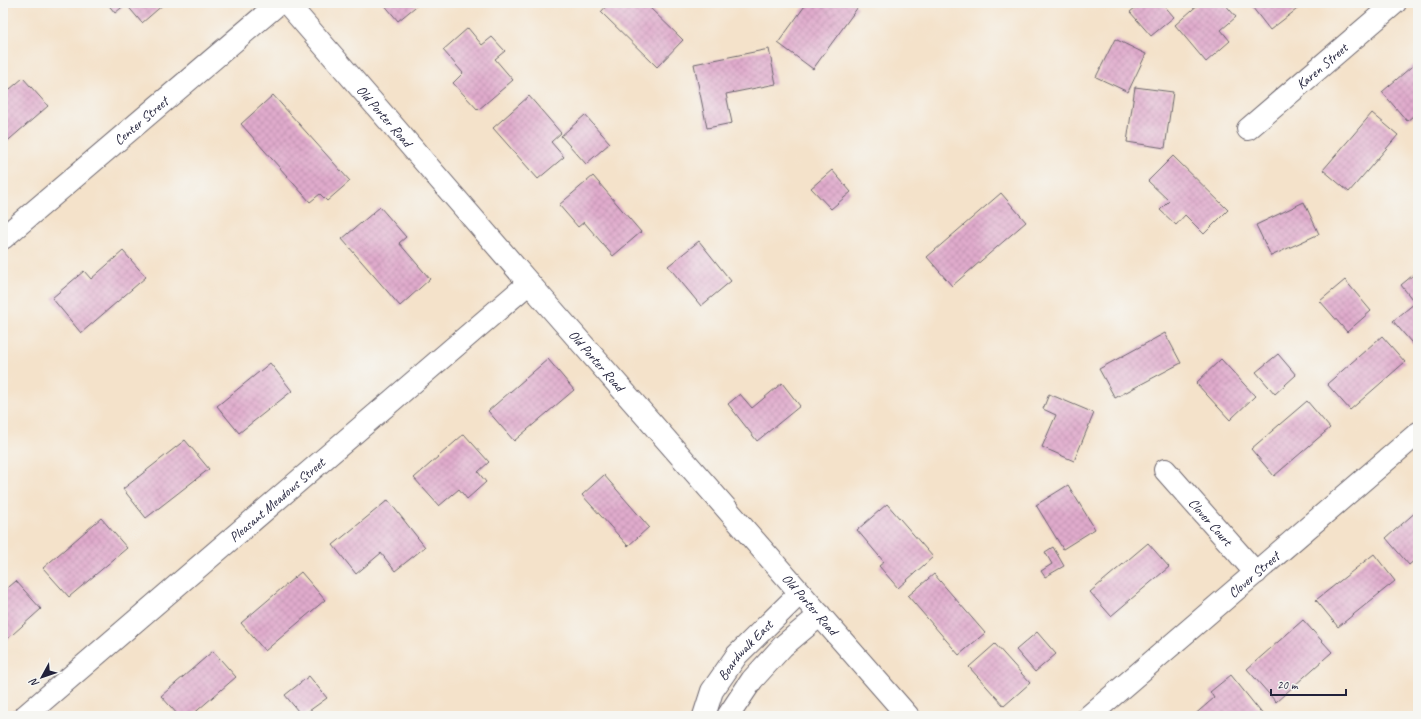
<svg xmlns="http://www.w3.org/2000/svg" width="1421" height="719" viewBox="0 0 1421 719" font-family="Caveat,sans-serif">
<defs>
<pattern id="building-cross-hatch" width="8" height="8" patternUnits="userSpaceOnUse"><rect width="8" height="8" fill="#e0abcc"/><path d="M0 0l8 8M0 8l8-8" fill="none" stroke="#c093b0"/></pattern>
</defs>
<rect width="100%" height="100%" fill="#f6f6f2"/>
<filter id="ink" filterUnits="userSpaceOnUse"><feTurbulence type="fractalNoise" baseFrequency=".025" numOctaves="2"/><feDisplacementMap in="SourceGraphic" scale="8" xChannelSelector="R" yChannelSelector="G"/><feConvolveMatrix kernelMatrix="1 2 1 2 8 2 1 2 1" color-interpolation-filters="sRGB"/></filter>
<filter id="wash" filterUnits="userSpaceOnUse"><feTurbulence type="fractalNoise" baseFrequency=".012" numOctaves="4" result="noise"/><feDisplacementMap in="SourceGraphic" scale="16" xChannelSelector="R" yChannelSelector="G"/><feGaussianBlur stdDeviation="0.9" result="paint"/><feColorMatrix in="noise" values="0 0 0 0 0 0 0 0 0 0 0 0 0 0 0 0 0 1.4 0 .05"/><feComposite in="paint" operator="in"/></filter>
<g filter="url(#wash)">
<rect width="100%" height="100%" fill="#f4e2ca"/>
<g id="blocks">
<g fill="url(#building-cross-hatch)">
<path d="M107,3H165L142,23L126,4L115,13Z"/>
<path d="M383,3H420L398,21Z"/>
<path d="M609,3H645L683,40L657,67L601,12Z"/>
<path d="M807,3H853L858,7L813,69L778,43Z"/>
<path d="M1141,3H1162L1174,17L1151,36L1130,12Z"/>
<path d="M1200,3H1224L1236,17L1221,30L1230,41L1206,62L1175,25Z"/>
<path d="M1249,3H1305L1270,30Z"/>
<path d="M468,28L482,45L492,37L505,51L495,59L513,80L478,110L453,83L463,73L443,50Z"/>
<path d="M1115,39L1146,54L1128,92L1096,77Z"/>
<path d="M769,49L776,84L726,94L732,123L707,128L694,64Z"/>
<path d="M1418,61V112L1407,121L1382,92Z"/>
<path d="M23,78L48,106L3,145V95Z"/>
<path d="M1135,87L1173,92L1165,148L1127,142Z"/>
<path d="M273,95L350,181L327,201L320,194L310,202L241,124Z"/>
<path d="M529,96L561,133L551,142L564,157L538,179L493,128Z"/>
<path d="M1372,113L1398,135L1349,192L1323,170Z"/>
<path d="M585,115L610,143L586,164L561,136Z"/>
<path d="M1173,156L1228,210L1204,234L1185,215L1176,225L1160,210L1169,201L1148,181Z"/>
<path d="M832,170L851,192L831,209L811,188Z"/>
<path d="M593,176L641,232L613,256L584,222L578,227L559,205Z"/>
<path d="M1001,193L1026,222L952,286L927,257Z"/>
<path d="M1304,202L1319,234L1271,256L1256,225Z"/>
<path d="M380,207L406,237L399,243L430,279L400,306L342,239Z"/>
<path d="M699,241L731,281L701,306L668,266Z"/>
<path d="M123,251L146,277L81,333L52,298L84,271L91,279Z"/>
<path d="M1418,271V349H1417L1393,321L1415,303L1401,285Z"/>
<path d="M1345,280L1371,311L1347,332L1320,301Z"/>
<path d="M1165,333L1181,363L1115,398L1099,369Z"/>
<path d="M1382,336L1405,362L1350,410L1327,384Z"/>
<path d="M1278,354L1296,375L1275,394L1256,372Z"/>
<path d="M548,359L574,390L514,441L488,411Z"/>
<path d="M1221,359L1255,396L1230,420L1196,383Z"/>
<path d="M270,363L292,391L239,433L217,406Z"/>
<path d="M782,383L800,406L757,441L728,404L740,394L752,408Z"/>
<path d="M1049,394L1094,413L1074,461L1042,447L1056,415L1043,409Z"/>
<path d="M1307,401L1330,428L1274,476L1251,449Z"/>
<path d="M464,434L489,462L478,472L486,482L467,499L459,489L439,506L414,478Z"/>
<path d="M185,440L209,469L146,518L123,489Z"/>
<path d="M604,475L649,527L628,546L582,495Z"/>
<path d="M1068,485L1095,529L1063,549L1036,505Z"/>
<path d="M388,500L425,547L395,571L381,553L356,574L333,545Z"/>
<path d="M887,504L933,557L898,588L879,566L884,562L857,530Z"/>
<path d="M1418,510V557L1409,565L1386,538Z"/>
<path d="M101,518L127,548L69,597L43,568Z"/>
<path d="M1148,543L1169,567L1111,616L1090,592Z"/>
<path d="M1053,547L1064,566L1045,577L1041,571L1052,564L1045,552Z"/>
<path d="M1374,554L1395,581L1338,627L1316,600Z"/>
<path d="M301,572L325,600L265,651L241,623Z"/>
<path d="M934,574L985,633L959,655L908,596Z"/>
<path d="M16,581L41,609L3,643V592Z"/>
<path d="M1303,620L1332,652L1276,702L1247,669Z"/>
<path d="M1037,632L1056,654L1035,672L1016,650Z"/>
<path d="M995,644L1030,683L1004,706L969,667Z"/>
<path d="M213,651L236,677L191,716H179L161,696Z"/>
<path d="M1231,675L1264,716H1193L1214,698L1210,692Z"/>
<path d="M309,676L327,698L302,716L285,695Z"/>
</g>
</g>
</g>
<g filter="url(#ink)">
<use href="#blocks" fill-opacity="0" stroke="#6c656d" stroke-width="1"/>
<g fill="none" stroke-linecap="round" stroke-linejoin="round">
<g stroke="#6c656d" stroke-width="24">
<g id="minor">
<path id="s1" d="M1248,129L1395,3"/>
<path id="s2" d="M3,238L279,3"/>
<path id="s3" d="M1165,470L1256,573"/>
<path id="s4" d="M25,716L529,283"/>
<path id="s5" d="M704,716L712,691L737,655L800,593"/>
<path d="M728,716L752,680L783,646L820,615"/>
<path id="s6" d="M1089,716L1418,433"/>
</g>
</g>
<g stroke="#6c656d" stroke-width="24">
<g id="tertiary">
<path id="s7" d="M287,3L529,283L908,716"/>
</g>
</g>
<use href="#minor" stroke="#fff" stroke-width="22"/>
<use href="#tertiary" stroke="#fff" stroke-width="22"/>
</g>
</g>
<g text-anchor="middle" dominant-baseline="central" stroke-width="3.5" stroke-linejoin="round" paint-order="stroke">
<g font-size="14" fill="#22223b" stroke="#f6f6f2">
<text stroke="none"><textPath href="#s1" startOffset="97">Karen Street</textPath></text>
<text stroke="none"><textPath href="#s7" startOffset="149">Old Porter Road</textPath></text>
<text stroke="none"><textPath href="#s2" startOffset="181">Center Street</textPath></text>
<text stroke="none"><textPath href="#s7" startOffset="473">Old Porter Road</textPath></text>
<text stroke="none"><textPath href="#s4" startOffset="332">Pleasant Meadows Street</textPath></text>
<text stroke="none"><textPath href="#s3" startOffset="69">Clover Court</textPath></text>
<text stroke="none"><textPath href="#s6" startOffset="217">Clover Street</textPath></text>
<text stroke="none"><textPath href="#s7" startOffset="797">Old Porter Road</textPath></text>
<text stroke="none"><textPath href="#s5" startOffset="79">Boardwalk East</textPath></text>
</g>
</g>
<rect width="1421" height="719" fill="none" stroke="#f6f6f2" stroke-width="16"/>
<g transform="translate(42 677) rotate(230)" stroke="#f6f6f2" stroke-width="3" paint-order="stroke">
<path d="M0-3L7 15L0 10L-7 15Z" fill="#22223b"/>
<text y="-6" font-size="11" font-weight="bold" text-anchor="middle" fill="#22223b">N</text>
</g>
<path d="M1271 689v6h75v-6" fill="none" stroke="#22223b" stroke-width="2"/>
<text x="1277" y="689" font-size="12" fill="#22223b" stroke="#f6f6f2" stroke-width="3" paint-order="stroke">20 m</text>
</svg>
